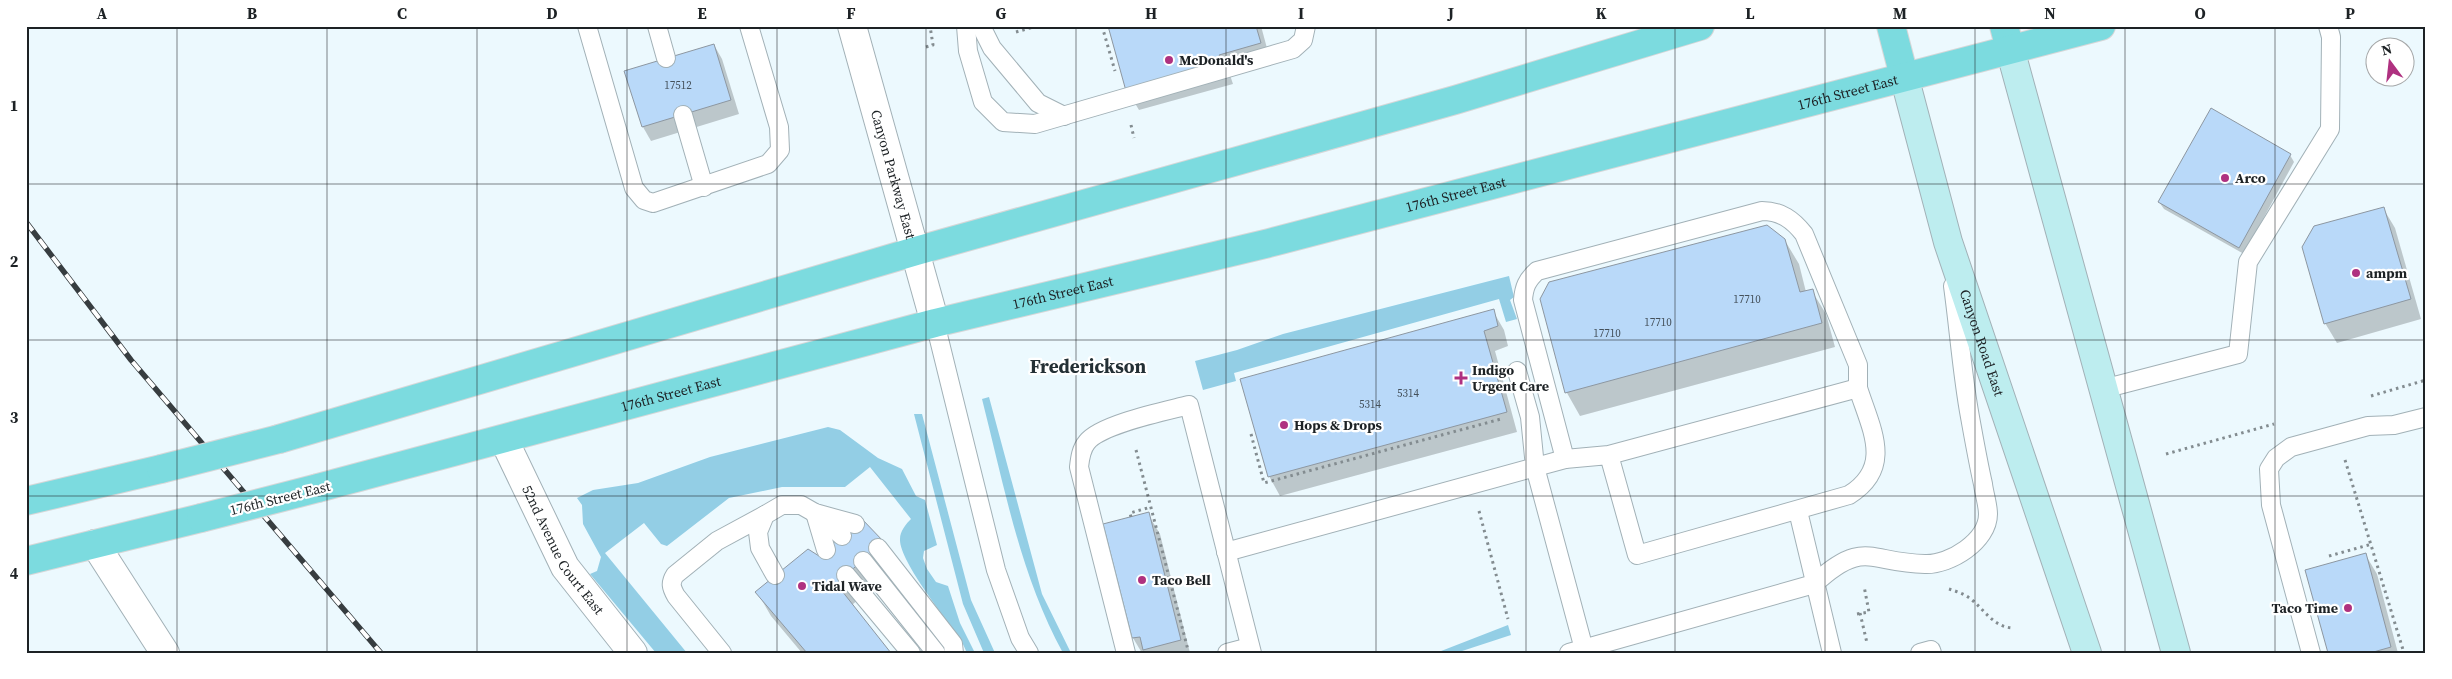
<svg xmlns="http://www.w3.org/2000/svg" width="2452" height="679" viewBox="0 0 2452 679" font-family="'Source Serif 4',serif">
<rect width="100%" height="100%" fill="#ecf9fe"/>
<g fill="#93cee5">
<path d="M1509,276L1514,297L1510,300L1517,319L1506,322L1499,299L1234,373L1236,381L1203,390L1195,361L1237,350L1283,334Z"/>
<path d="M989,397L1042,594L1071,653H1063C1020,575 1004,485 982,399Z"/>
<path d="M914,414H922L971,600L995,653H984L963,604Z"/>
<path d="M828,427L840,430L878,458L902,469L916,496L925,500L937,545L924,551L923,558L927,569L936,582L948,586L960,623L975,653H967L962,642C948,621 899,561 900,539C900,531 906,524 911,519L870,467L845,487H782L729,498L667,546L661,544L644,523L605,553L687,653H656L590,574L597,571L601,557L583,524L582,505L577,498L593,490L638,483L710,457Z"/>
<path d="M1508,625L1511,635L1456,653H1436Z"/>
</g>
<g fill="#0003">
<path d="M1109,26H1261L1271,63L1230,75L1233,84L1139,110L1127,90Z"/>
<path d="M714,45L722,59L739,114L651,141L643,127Z"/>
<path d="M2290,155L2294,162L2244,254L2164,209L2159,202Z"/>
<path d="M2383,208L2395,228L2421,319L2337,343L2325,323Z"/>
<path d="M1784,239L1799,264L1806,292L1812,291L1826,314L1835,347L1580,416L1567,393L1541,299Z"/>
<path d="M1493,311L1504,330L1508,346L1495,351L1517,432L1280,496L1269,476Z"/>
<path d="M1148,514L1160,534L1190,653H1142L1133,638Z"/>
<path d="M861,520L897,567L853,604V608L890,653H802L771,616L757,592L819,558Z"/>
<path d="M2365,554L2377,574L2398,653H2329Z"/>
</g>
<g fill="#b9d9f9" stroke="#8d97a1">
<path d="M1108,26H1256L1261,43L1219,55L1222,65L1126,91Z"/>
<path d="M714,44L731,100L642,127L624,71Z"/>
<path d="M2211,108L2291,154L2239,248L2158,202Z"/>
<path d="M2384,207L2411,299L2324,324L2302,247L2314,226Z"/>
<path d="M1767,225L1785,239L1800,292L1813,289L1822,323L1565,393L1540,299L1549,282Z"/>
<path d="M1494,309L1498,326L1484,331L1507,412L1268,477L1240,379Z"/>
<path d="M1149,512L1181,640L1143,650L1140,637L1132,638L1103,524Z"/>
<path d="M861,518L884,542L840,580L842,591L891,653H807L755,592L808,549L819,556Z"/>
<path d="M2366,553L2391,647L2370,653H2328L2305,570Z"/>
</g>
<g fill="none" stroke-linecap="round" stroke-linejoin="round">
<g stroke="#a2b1b7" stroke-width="20">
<g id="service">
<path d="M587,26L634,188L644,200L653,203L768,164L780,150L779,127L749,26"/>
<path d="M657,26L666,58"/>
<path d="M966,26L968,51L983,102L1003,122L1035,124L1293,49L1303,40L1306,26"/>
<path d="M981,26L992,48L1038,103L1064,116"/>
<path d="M683,115L704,187"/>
<path d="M935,323L996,570L1020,638L1029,653"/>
<path d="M1517,371L1530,417L1535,467L1585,653"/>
<path d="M2103,389L2238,354L2248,262L2330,129L2331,37L2328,26"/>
<path d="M1565,459L1523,300C1524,287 1527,280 1537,271L1762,211C1781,211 1793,220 1804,234L1858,365V388"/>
<path d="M1798,511L1832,653"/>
<path d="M815,513L826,550"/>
<path d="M819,516L842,536"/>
<path d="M878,548L953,644L954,653"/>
<path d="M1226,552L1565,459L1609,455L1858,388C1871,429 1894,467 1849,495L1637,555L1609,455"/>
<path d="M863,561L936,653"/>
<path d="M775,575L760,548L758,532L765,515L782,505H801L815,513L855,524"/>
<path d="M846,575L911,653"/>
<path d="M722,653L676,596C671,587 670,583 675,575L717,541L765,515"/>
<path d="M1126,653L1079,467C1080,458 1081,449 1087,442C1101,424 1166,411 1189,405L1252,653"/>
<path d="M1227,653L1250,647"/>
<path d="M1569,653L1814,584C1864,538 1869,563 1925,564C1950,565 1988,541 1988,514C1988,505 1984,493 1983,484C1978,462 1974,439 1970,417C1962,374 1959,329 1953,286"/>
<path d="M1920,653L1931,650L1932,653"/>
<path d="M2311,653L2271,505L2269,469L2276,458L2291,447L2368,426L2394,425L2426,417"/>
</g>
</g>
<g stroke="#a2b1b7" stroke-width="30">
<g id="minor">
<path id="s1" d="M852,26L935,323"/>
<path id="s2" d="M504,440L565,567L633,653"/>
<path d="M95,544L165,653"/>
</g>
</g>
<g stroke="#a2b1b7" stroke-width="30">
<g id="secondary">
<path d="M2010,49L2176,653"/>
<path id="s3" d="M1904,76L1948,242L2087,653"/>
</g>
</g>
<g stroke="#d6d7d8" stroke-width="30">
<g id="primary">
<path d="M1891,26L1904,76"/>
<path d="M2004,26L2010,49"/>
<path d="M279,439L916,251L1455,100L1700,26"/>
<path id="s4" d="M318,488L935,323L1269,243L2101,26"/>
<path d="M26,501L161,469"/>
<path d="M26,561L201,518"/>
</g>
</g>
<g stroke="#838c90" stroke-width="3" stroke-dasharray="2.5 4" stroke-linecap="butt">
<path d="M1102,26L1115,71"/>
<path d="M1016,32L1037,26"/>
<path d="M926,47L933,45L930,26"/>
<path d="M1131,125L1134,138"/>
<path d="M2371,396L2426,380"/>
<path d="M1251,434L1264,483L1501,419"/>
<path d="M1136,450L1188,650"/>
<path d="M2166,454L2274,424"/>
<path d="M2345,460L2404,653"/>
<path d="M1479,511L1508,619"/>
<path d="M1131,517L1130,513L1151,507"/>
<path d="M2329,556L2372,544"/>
<path d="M1949,589C1955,591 1962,593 1968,597C1984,608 1992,627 2013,628"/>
<path d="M1860,613L1867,643"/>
<path d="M1857,614L1869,612L1864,586"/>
</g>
<use href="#service" stroke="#fff" stroke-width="18"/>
<use href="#minor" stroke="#fff" stroke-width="28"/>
<use href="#secondary" stroke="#bdedef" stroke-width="28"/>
<use href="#primary" stroke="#7cdbdf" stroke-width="28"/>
<g stroke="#373d40" stroke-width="5.5">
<path id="rail" d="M26,222L131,360L381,653"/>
</g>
<use href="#rail" stroke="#fff" stroke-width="4" stroke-dasharray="11" stroke-linecap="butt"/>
<g stroke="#d6d7d8" stroke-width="30" stroke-linecap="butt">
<g id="primary-bridge">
<path d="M161,469L279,439"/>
<path d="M201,518L318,488"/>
</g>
</g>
<use href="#primary-bridge" stroke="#7cdbdf" stroke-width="28"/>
</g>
<path fill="none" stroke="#1d2225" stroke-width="1" stroke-opacity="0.55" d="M177,26V653M327,26V653M477,26V653M627,26V653M777,26V653M926,26V653M1076,26V653M1226,26V653M1376,26V653M1526,26V653M1675,26V653M1825,26V653M1975,26V653M2125,26V653M2275,26V653M26,184H2426M26,340H2426M26,496H2426"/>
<g fill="#af3180" stroke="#fff" stroke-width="2">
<circle cx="1169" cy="60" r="5"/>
<circle cx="2225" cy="178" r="5"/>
<circle cx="2356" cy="273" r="5"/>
<path d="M1458.5 370.5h5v5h5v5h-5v5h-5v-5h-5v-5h5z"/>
<circle cx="1284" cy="425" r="5"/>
<circle cx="1142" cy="580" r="5"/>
<circle cx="802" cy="586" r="5"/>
<circle cx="2348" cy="608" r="5"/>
</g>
<g text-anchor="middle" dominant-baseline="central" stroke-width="4.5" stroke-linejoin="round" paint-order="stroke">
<g font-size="11" fill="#44505a">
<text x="678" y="85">17512</text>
<text x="1747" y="299">17710</text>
<text x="1658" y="322">17710</text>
<text x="1607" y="333">17710</text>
<text x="1408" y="393">5314</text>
<text x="1370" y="404">5314</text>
</g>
<g font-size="14" font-weight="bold" fill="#1d2225" stroke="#fff" text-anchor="start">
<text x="1179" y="60">McDonald's</text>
<text x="2235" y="178">Arco</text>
<text x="2366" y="273">ampm</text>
<text x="1472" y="370">Indigo<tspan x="1472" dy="16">Urgent Care</tspan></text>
<text x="1294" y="425">Hops &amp; Drops</text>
<text x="1152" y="580">Taco Bell</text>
<text x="812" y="586">Tidal Wave</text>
<text x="2338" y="608" text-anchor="end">Taco Time</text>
</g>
<g font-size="14" fill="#1d2225" stroke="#fff">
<text stroke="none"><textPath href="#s4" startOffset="1580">176th Street East</textPath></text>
<text stroke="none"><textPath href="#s1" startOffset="154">Canyon Parkway East</textPath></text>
<text stroke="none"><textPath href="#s4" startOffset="1175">176th Street East</textPath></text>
<text stroke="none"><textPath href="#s4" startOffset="770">176th Street East</textPath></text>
<text stroke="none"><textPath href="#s3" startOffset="278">Canyon Road East</textPath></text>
<text stroke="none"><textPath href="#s4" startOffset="365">176th Street East</textPath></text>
<text transform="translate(280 498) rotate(-14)">176th Street East</text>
<text stroke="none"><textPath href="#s2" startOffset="125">52nd Avenue Court East</textPath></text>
</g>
<g font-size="19" font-weight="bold" fill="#243035" stroke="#fff">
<text x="1088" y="366">Frederickson</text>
</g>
</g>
<rect width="2452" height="679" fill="none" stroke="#ffffff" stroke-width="55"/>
<g transform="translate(2390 62) rotate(345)"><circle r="24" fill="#ffffff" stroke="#a5a7a8"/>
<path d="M0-4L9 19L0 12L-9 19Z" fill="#af3180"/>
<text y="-8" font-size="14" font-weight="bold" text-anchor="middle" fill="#1d2225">N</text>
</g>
<rect x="28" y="28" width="2396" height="624" fill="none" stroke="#1d2225" stroke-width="2"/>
<g font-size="16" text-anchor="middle" font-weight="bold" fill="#1d2225">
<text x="102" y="19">A</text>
<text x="252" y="19">B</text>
<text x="402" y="19">C</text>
<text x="552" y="19">D</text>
<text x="702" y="19">E</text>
<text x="851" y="19">F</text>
<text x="1001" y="19">G</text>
<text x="1151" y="19">H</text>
<text x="1301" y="19">I</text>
<text x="1451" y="19">J</text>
<text x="1601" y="19">K</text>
<text x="1750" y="19">L</text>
<text x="1900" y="19">M</text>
<text x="2050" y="19">N</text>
<text x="2200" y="19">O</text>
<text x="2350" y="19">P</text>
<text x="14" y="111">1</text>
<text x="14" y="267">2</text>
<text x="14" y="423">3</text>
<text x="14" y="579">4</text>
</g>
</svg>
